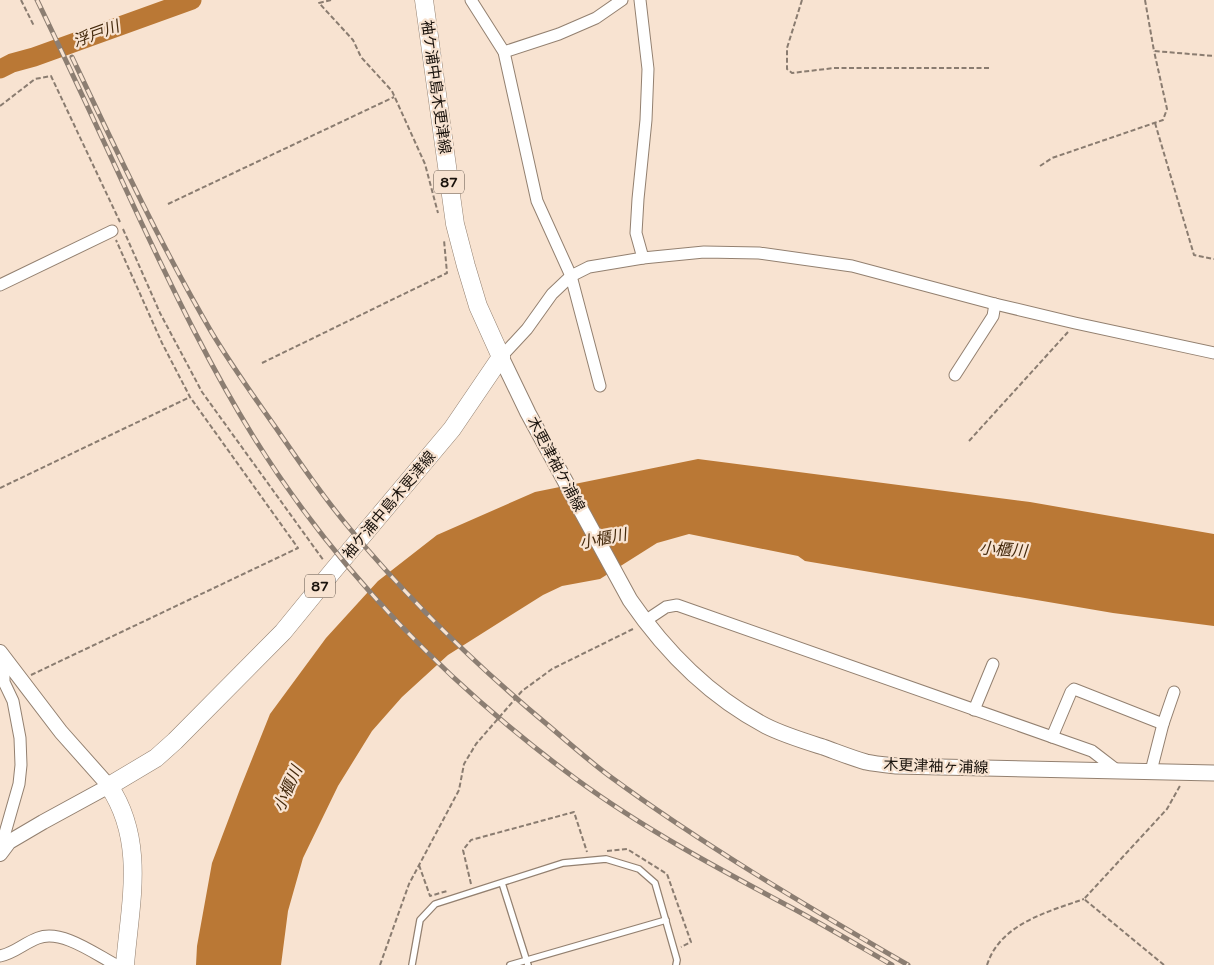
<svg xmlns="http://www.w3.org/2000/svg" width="1214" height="965" viewBox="0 0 1214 965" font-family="'Varela Round','Noto Sans JP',sans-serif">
<rect width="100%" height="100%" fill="#f8e3d1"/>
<path fill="#ba7835" d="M698,459L1030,502L1214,534V626L1113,613L805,561L798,556L689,534L657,543L600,579L562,586L543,595L448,655L402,697L372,731L338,786L303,858L288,911L281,965H196L197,946L212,863L240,789L270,714L326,638L378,581L437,535L535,492Z"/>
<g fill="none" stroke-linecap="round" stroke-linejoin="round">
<path stroke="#ba7835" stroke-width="19" d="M0,69L12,63L34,57L192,0"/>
<g stroke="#938070" stroke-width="8">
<g id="service">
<path d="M502,883L528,965"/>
<path d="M412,965L420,920L435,904L563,863L606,859L639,869L655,883L677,960L676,965"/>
<path d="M510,965L666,920"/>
</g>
</g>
<g stroke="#938070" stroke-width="13">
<g id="minor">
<path d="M471,0L504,52L537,201L571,276L600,386"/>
<path d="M640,0L648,69L646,120L638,199L636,233L643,258"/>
<path d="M504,52L559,34L596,18L622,0"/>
<path d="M0,285L112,231"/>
<path d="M501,357L527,329L552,294L571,276L589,267L643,258L704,252L759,253L852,266L995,304L1075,323L1214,353"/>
<path d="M955,375L993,316L995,304"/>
<path d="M645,621L666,607L677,605L1092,751L1118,771"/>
<path d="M974,710L993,664"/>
<path d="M1052,737L1071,692L1074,689L1163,724L1174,692"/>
<path d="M1151,771L1163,724"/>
<path d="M3,840L19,784L21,765L20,738L13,701L4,682V659"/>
<path d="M0,956C15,953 24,943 38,938C62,929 95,954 116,965"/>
</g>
</g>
<g stroke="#938070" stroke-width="16">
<path id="tertiary" d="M0,652L61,732L109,786L43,822L9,842L0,854"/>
</g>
<g stroke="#938070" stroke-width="17">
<path id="secondary" d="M501,357L528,413L630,600C665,651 711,697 766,726C784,735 804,741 823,747C837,752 852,758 866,762C876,764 887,765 896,766L1214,773"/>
</g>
<g stroke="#938070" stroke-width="19">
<path id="primary" d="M125,965C130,903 146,842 109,786L156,758L175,741L283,632L332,572L452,429L501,357L478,306L466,266L455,224L424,0"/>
</g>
<g stroke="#8a7c70" stroke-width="2" stroke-dasharray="5 2.5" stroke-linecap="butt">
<path d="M21,0L34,26"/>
<path d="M331,0L319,3L353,40L361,57L392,91L425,164L438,213"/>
<path d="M802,0L787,48V69L792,73L834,68H991"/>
<path d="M1145,0L1154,51L1214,56"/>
<path d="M0,106L35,79L51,76L120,222"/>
<path d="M1155,123L1194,255L1214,259"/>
<path d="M1040,166L1052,158L1163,120L1167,109L1154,51"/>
<path d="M168,204L394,97"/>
<path d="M123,229L160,313L202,392L324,561"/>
<path d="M262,363L447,273L444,240"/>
<path d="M969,441L1068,332"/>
<path d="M0,488L190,397"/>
<path d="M31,675L298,548L190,397L162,343L116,240"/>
<path d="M607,851L627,849L667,874L691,942L681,947"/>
<path d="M419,865L430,896L447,891"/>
<path d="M471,884L463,850L471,840L574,812L587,852"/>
<path d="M380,965L409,884L459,790L464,764L476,744L522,691L552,669L635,628"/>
<path d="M987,965C1000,924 1047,912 1084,899"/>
<path d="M1164,965L1084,899L1167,809L1181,784"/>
</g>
<use href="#service" stroke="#fff" stroke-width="5.5"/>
<use href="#minor" stroke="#fff" stroke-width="11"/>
<use href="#tertiary" stroke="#fff" stroke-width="14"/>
<use href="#secondary" stroke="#fff" stroke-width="15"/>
<use href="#primary" stroke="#fff" stroke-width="18"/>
<g stroke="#8c7e72" stroke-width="5">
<g id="rail">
<path d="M37,0C73,74 107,149 142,224C176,296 211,368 253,436C336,570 450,686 576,779C644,829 719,869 794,909C827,927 859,946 892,965"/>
<path d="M72,57C116,150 160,244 212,333C232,366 254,397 276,428C300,463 324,498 351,530C410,601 478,667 549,726C569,743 588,760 608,775C703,845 805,905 908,965"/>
</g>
</g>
<use href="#rail" stroke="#f8e3d1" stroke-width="3" stroke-dasharray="9" stroke-linecap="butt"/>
</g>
<g text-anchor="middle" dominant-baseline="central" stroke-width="4.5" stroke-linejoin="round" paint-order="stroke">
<g fill="#f8e3d1" stroke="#5c5147" stroke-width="1">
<rect x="434" y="170.5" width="30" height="23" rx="4"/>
<rect x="305" y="574.5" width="30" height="23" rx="4"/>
</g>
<g font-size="14" font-weight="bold" fill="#19120c">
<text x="449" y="182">87</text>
<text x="320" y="586">87</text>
</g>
<g font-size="15" fill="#19120c" stroke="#f8e3d1">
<text transform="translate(436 87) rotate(82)">袖ケ浦中島木更津線</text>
<text transform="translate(556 464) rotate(62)">木更津袖ケ浦線</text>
<text transform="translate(389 505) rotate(-50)">袖ケ浦中島木更津線</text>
<text transform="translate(936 766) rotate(2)">木更津袖ヶ浦線</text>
</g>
<g font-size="16" font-style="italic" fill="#452a0d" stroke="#f8e3d1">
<text transform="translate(96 34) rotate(-20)">浮戸川</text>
<text transform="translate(603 539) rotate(-11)">小櫃川</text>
<text transform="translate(1003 550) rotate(4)">小櫃川</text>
<text transform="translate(288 789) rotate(-66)">小櫃川</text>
</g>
</g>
</svg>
